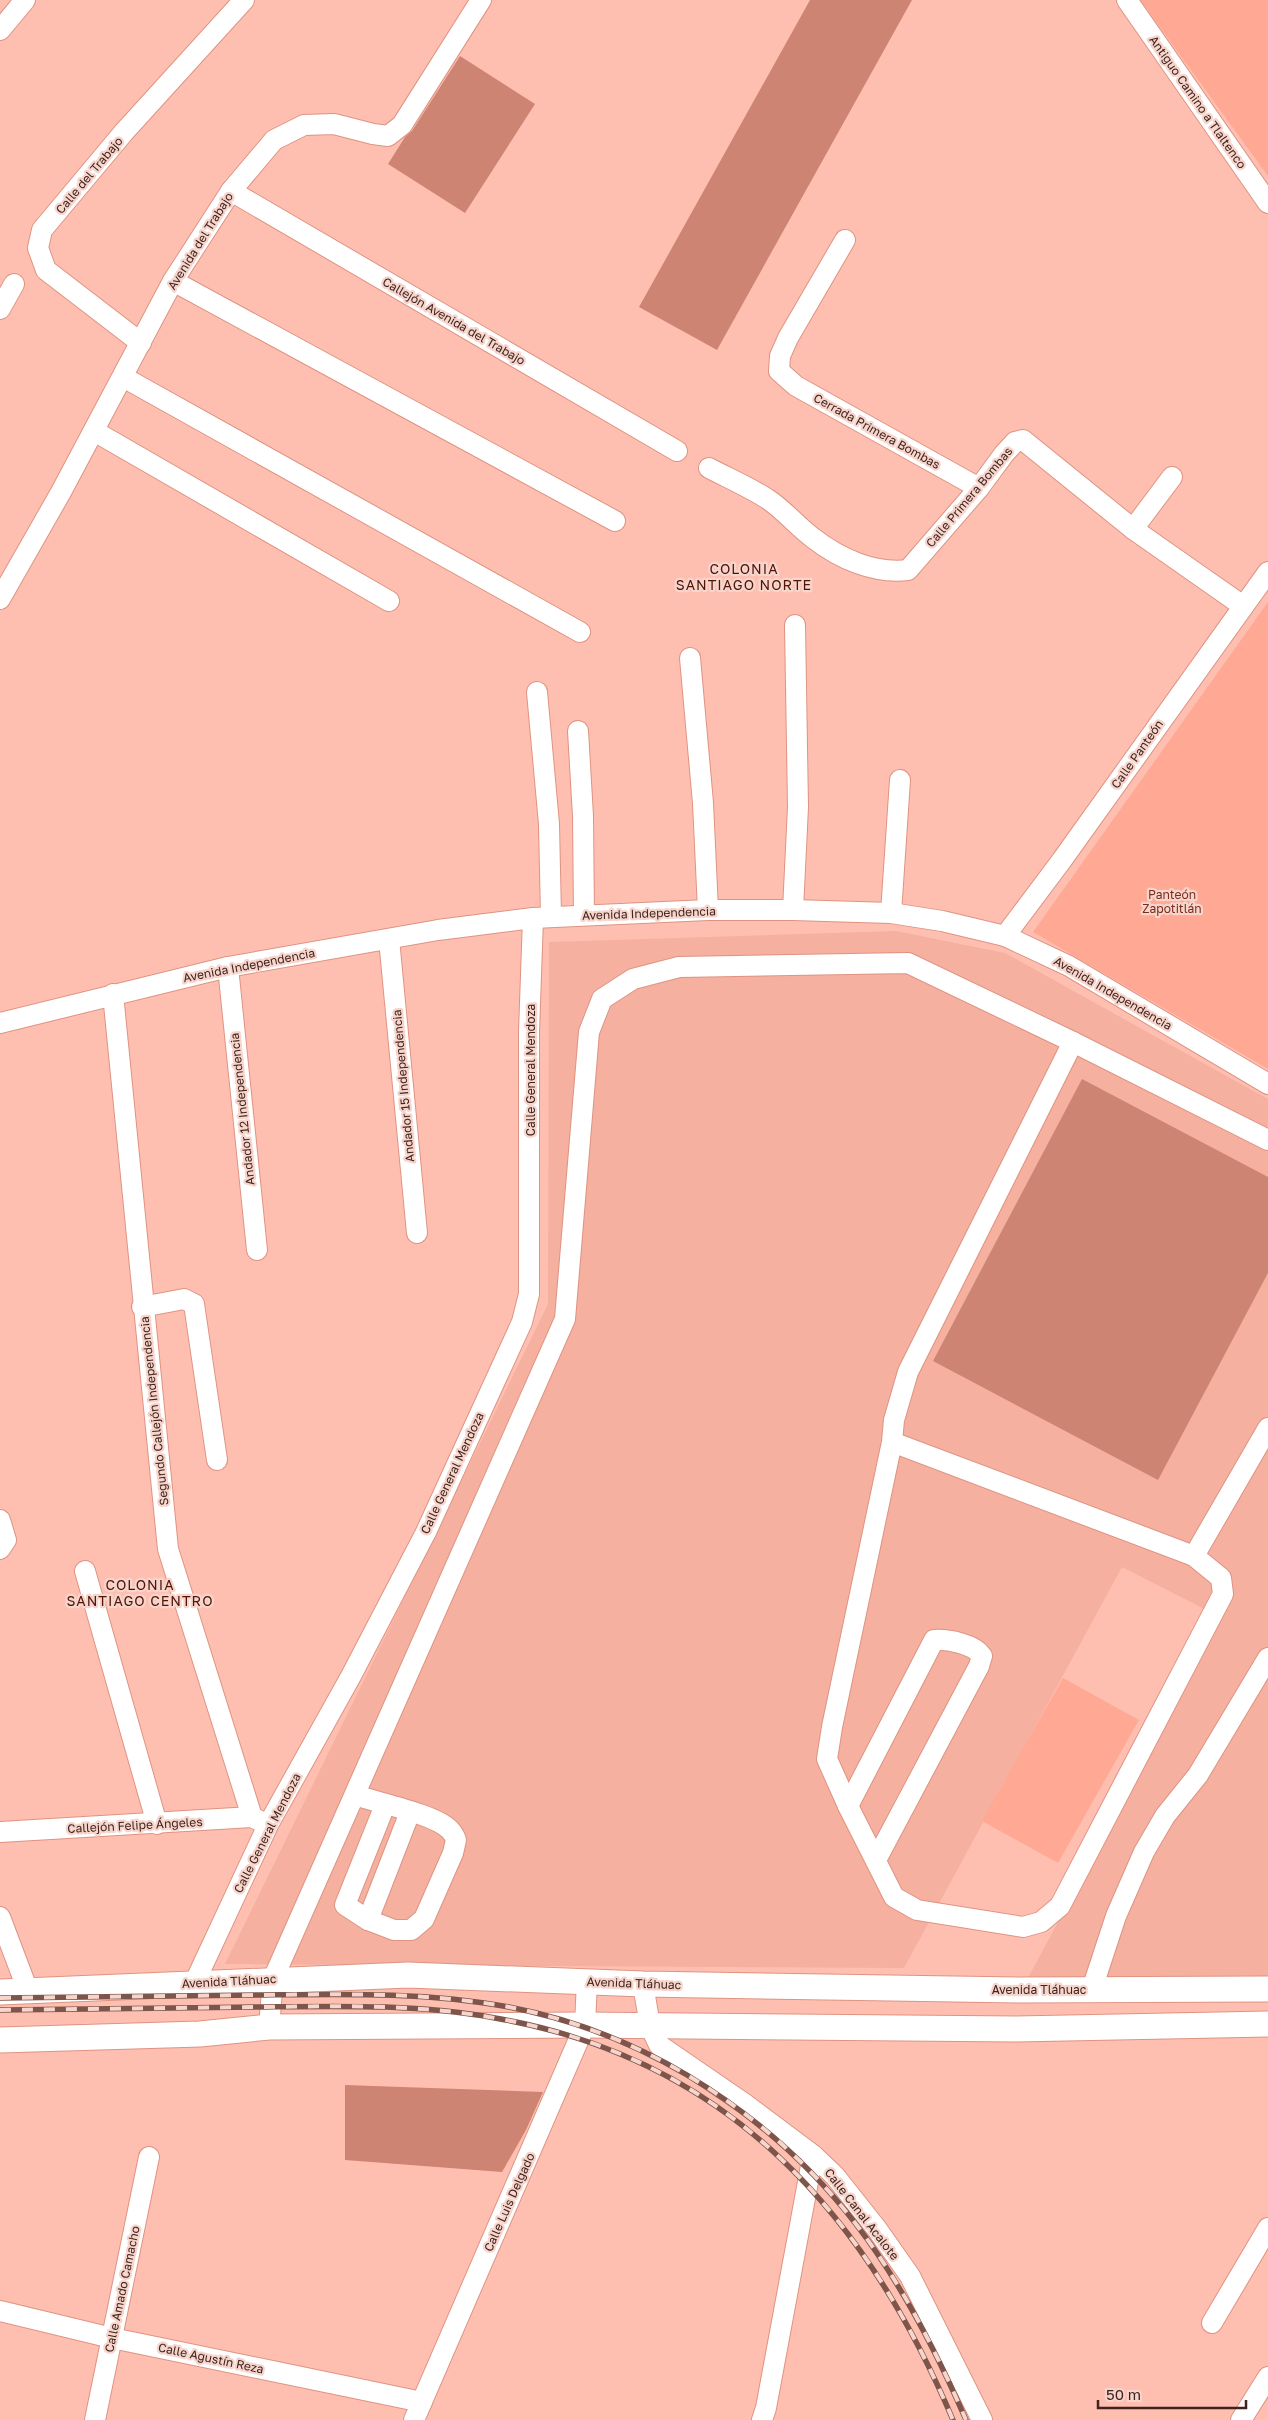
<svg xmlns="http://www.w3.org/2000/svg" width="1268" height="2420" viewBox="0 0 1268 2420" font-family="'Golos Text',sans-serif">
<rect width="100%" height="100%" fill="#ffbfb0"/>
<path fill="#f5b0a0" d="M896,931L1005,953L1268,1099V1985L1022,1989L1222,1618L1122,1567L904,1968L225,1964L548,1304L549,942Z"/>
<g fill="#ffa894">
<path d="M1140,0H1268V176Z"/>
<path d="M1268,602V1069L1033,932Z"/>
<path d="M1063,1678L1139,1720L1058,1863L982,1821Z"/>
</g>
<g fill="#ce8473">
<path d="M810,0H912L717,350L639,307Z"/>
<path d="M460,56L535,104L465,213L388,164L405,137L412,131Z"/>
<path d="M1082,1079L1268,1177V1273L1158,1480L933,1361Z"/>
<path d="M345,2085L543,2092L526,2130L502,2172L345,2160Z"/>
</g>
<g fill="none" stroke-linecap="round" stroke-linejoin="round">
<g stroke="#df9382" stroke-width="22">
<g id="minor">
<path d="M1127,0L1268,203"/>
<path d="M0,30L25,0"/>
<path d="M231,191L677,451"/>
<path d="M845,240L788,338L780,356L779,371L796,386L979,488"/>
<path d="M173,281L615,521"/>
<path d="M0,309L14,284"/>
<path d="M141,343L46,270L38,248L42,230L124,132L244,0"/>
<path d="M123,377L580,632"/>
<path d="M94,431L389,601"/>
<path d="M709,468C728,478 751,488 769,500C785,511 798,527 813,538C840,559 874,574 908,570L979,488L1004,454L1015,442L1023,440L1133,529L1243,606"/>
<path d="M1133,529L1172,477"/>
<path d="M0,599L61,492L173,281L231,191L274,140L304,125L334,124L373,134L388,136L402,125L481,0"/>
<path d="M690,658L703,803L708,910"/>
<path d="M537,692L549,824L551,916"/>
<path d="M578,731L583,816L584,915"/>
<path d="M793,910L798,807L795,625"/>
<path d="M891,913L900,780"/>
<path d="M1005,936L1062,860L1268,572"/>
<path d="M389,939L417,1233"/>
<path d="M228,967L257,1250"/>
<path d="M113,994L168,1549L252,1817"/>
<path d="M0,1023L228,967L438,930L533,918L708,910H793L891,913L942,921L1005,936L1069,966L1268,1084"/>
<path d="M142,1307L184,1299L194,1304L217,1460"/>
<path d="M892,1442L1194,1556L1221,1578L1223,1594L1060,1906L1041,1922L1023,1927L917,1910L894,1897L848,1806L827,1759L832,1727Z"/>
<path d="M892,1442L894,1420L908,1372L1073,1042"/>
<path d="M0,1520L6,1540L0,1549"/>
<path d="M1194,1556L1268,1428"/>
<path d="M85,1571L157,1824"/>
<path d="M355,1795C378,1803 435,1814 450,1830C453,1833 455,1837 456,1840L453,1853L424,1919L411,1930H394L368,1920L410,1812"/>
<path d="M848,1806L934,1640C948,1639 974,1644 982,1656L979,1666L876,1860"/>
<path d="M0,1832L252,1817L262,1822"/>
<path d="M0,1917L28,1991"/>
<path d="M368,1920L345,1905L385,1805"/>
<path d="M194,1984L268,1825L351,1676L426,1532L522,1322L529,1294V1032L533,918"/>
<path d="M643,1984L650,2026L659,2045L745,2104L813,2155L835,2176L877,2229L910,2276L982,2420"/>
<path d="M1092,1989L1116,1916L1144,1852L1165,1816L1198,1775L1268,1658"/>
<path d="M269,2027L273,1979L565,1319L589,1032L602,999L633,979L679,967L908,963L1073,1042L1268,1140"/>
<path d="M0,2311L112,2338L422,2402"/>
<path d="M1212,2323L1268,2228"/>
<path d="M95,2420L149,2157"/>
<path d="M414,2420L585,2025L587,1981"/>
<path d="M762,2420L766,2408L813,2155"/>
<path d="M1241,2420L1268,2377"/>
</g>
</g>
<g stroke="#df9382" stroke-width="27">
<g id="major">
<path d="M0,1992L408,1975L643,1984L1018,1990L1268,1989"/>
<path d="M0,2040L200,2034L269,2027L585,2025L1016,2029L1268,2024"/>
</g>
</g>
<use href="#minor" stroke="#fff" stroke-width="20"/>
<use href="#major" stroke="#fff" stroke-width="25"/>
<g stroke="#7e554b" stroke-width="5.5">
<g id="rail">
<path d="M0,1998C87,1997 174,1996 261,1995C344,1994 427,1992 509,2007C572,2019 633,2043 687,2075C829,2160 902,2272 966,2420"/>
<path d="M0,2010C87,2009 175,2008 262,2007C340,2006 418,2004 495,2018C727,2058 865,2212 953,2420"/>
</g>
</g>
<use href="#rail" stroke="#f6d5cd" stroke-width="4" stroke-dasharray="11" stroke-linecap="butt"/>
</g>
<g text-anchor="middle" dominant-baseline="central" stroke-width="4.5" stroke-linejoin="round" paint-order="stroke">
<g font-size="12" fill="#41231c" stroke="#f6d5cd">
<text transform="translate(1198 102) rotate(55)">Antiguo Camino a Tlaltenco</text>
<text transform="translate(89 175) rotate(-50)">Calle del Trabajo</text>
<text transform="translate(200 241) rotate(-58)">Avenida del Trabajo</text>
<text transform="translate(454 321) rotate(30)">Callejón Avenida del Trabajo</text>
<text transform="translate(877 431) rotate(29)">Cerrada Primera Bombas</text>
<text transform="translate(969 497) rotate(-50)">Calle Primera Bombas</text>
<text transform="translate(1137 754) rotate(-55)">Calle Panteón</text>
<text transform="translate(649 913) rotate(-2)">Avenida Independencia</text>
<text transform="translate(249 965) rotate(-11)">Avenida Independencia</text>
<text transform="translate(1113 993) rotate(30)">Avenida Independencia</text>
<text transform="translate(530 1070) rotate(-90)">Calle General Mendoza</text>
<text transform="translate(403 1086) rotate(-95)">Andador 15 Independencia</text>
<text transform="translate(242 1109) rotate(-96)">Andador 12 Independencia</text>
<text transform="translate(154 1411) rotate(-96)">Segundo Callejón Independencia</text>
<text transform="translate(452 1473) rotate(-65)">Calle General Mendoza</text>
<text transform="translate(135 1825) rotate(-3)">Callejón Felipe Ángeles</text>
<text transform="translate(267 1833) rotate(-63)">Calle General Mendoza</text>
<text transform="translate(229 1981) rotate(-3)">Avenida Tláhuac</text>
<text transform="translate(634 1983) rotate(2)">Avenida Tláhuac</text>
<text x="1039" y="1989">Avenida Tláhuac</text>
<text transform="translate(509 2202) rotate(-66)">Calle Luis Delgado</text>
<text transform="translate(862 2214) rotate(52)">Calle Canal Acalote</text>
<text transform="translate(122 2289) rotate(-78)">Calle Amado Camacho</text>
<text transform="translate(211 2358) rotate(12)">Calle Agustín Reza</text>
</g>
<g font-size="12" fill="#7d2b19" stroke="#f6d5cd">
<text x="1172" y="894">Panteón<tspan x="1172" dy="14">Zapotitlán</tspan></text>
</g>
<g font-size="14" letter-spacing="1" fill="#531407" stroke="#f6d5cd">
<text x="744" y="568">COLONIA<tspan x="744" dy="16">SANTIAGO NORTE</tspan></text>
<text x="140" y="1584">COLONIA<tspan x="140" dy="16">SANTIAGO CENTRO</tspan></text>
</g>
</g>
<path d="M1098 2400v8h148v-8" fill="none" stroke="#41231c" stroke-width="2.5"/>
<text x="1106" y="2400" font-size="15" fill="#41231c" stroke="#f6d5cd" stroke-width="4" paint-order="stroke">50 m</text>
</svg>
